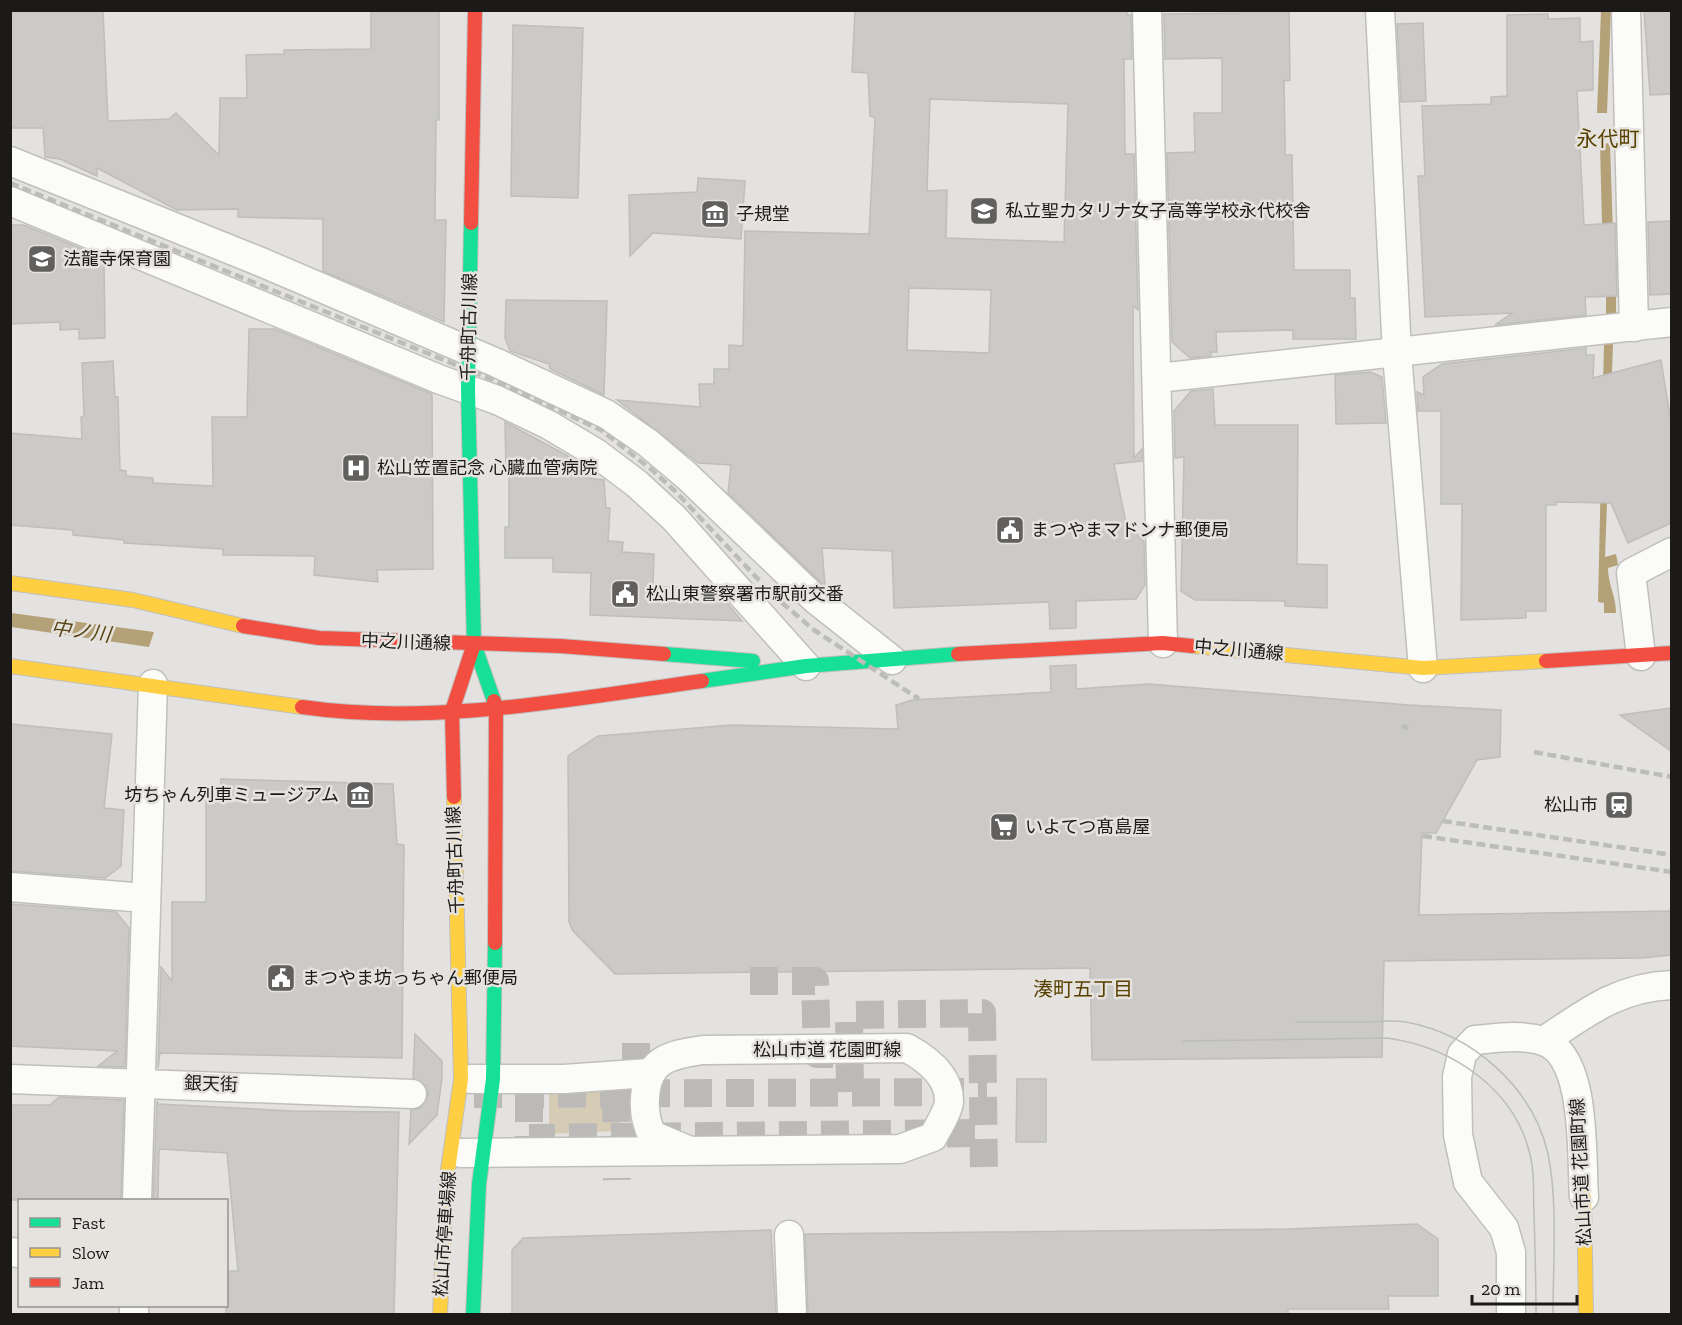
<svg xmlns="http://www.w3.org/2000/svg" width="1682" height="1325" viewBox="0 0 1682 1325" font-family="'Zilla Slab','Noto Sans JP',serif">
<rect width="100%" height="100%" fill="#e4e2e0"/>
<path fill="#d6cbb5" d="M609,1091L621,1103V1124L617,1131L549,1134V1092Z"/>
<g fill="#b4a177">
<path d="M1601,11H1611L1607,113H1597Z"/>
<path d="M1610,143L1614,265H1603L1600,144Z"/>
<path d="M1604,344H1613L1605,557L1616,554L1618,565L1608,568C1608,585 1616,596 1616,613H1604V603L1598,602Z"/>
<path d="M11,613L154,632L149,647L11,627Z"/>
</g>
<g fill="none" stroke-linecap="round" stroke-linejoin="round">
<path stroke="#b4a177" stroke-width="10" d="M1611,313V289"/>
</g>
<g fill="#cbcac8" stroke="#bfbebc" stroke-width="1.5" fill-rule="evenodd">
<path d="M10,10H103L108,121L169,119L176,113L219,155L220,98H247L246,55L284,54V50L371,49V10H439V120H436L435,220H446L444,322L323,271V219L238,217V209L177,210L97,168V176L60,159L45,157L43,128H10Z"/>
<path d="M855,10H1127V15H1131L1132,59H1124L1125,154H1134L1138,310L1133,306L1134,458L1142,449V461L1114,464L1128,533L1137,534L1144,542L1145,585L1136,599L1076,601V628L1050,629L1049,602L894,608L892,551L822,548L825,586L728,493L731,465L698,463L617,400L700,407L699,384H714V369H729V345L743,346L745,231L869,234L875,118L870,116L868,73L852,72ZM930,99L1068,104L1064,242L946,238L947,190L927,191ZM909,288L991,290L989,353L907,350Z"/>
<path d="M1240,10H1289L1290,80L1284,81L1285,138V155H1292L1294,270H1350V298H1355L1356,339H1293V330L1216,332L1217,352H1211V356L1190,358L1172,342L1167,153L1195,152L1194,113H1222V58L1165,59L1164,14L1240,13Z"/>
<path d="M1644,10H1671V94L1650,95Z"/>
<path d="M1548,14V19L1580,18V42L1593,41V90L1577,91L1584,225L1615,223L1617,296L1585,297L1586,315L1495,325L1512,313L1425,317L1418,176H1425L1422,106L1491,104V97L1507,96V15Z"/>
<path d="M1423,23L1426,101L1401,102L1397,24Z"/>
<path d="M513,25L583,28L578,198L511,196Z"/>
<path d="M698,178L745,181L741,239L653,233L630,256L629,195L697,192Z"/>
<path d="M1671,221V294L1650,295L1648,222Z"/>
<path d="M10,225H24L104,258L105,338L79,339V329L60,330V322L10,324Z"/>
<path d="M506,300L607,301L604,395L550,369L549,364L510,351L505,338Z"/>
<path d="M249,329H275L432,394L433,569L377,570L378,582L314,575L315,556L223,555V549L124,543V540L73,535V530L10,525V433L82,439L81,417L84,416L82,363L113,361L115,397H118L120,470L126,471V476L153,478V483L213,486L212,417H247Z"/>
<path d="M1586,348V355H1594L1593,378L1661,360L1671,422V523L1628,543L1611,503L1556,502V505H1546V611H1526V618L1461,620L1462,504H1441V411H1418L1417,392L1424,395L1423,377L1442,364Z"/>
<path d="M1370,372L1382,377L1386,423L1336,424L1335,375Z"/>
<path d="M1213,389L1215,425H1298L1297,564L1327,565V608L1285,606V601L1195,600L1181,591L1184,457L1175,458L1174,411L1191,391Z"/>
<path d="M505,422L579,462V477L604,480L606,508H610L608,541L623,542L622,552L654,554L653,586L716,590L742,621L590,615L591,573L553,572V558H505V527H509V470H506Z"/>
<path d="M1076,665V689L1149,684L1409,705L1501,710L1500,757L1477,760L1436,833H1422L1419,915L1671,911V955L1642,958L1384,961L1382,1057L1092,1060L1090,968L615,974L573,931L569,922L568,756L598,736L733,725L898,729L896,705L912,700L1051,692L1050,666Z"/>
<path d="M1671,708V751L1620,715Z"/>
<path d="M10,724L112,734L104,808L124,810L121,866L105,878L10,871Z"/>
<path d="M221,779L393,784L397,844L404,845L402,1058L160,1053L158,1068L161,967L172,981V902H206V788H221Z"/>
<path d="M10,904L116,912L129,928L125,1067L98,1066L117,1051L10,1046Z"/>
<path d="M415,1034L442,1061V1078L437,1115L409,1144L411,1110L420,1108L428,1095L426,1086L413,1078Z"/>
<path d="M1017,1079H1046V1142H1016Z"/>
<path d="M59,1097L124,1100L121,1200H10V1105H50Z"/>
<path d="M157,1101L158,1104L292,1111L399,1112L394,1314H226L227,1271H238L227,1153L159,1149L158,1200H153Z"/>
<path d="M1417,1224L1438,1239V1296H1388L1389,1309H1288V1314H808L805,1234L1288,1229Z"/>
<path d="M771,1230L776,1314H512V1250L523,1238Z"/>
</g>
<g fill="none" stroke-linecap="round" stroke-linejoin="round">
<g stroke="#bcbab8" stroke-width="28" stroke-dasharray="28 14" stroke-linecap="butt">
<path d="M750,981H815L817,1054H835"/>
<path d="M636,1043V1094"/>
<path d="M850,1092L849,1015L982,1013L984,1173"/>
<path d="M474,1094L987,1092"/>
<path d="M529,1094V1138L984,1133"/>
<path d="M616,1094L617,1180"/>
</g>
<g stroke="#c1bfbd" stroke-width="31">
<g id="street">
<path d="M1147,10L1163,643"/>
<path d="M1380,10L1397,354L1423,668"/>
<path d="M1626,10L1634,327"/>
<path d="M10,161L261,262L497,363L606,414L648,443L687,476L815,599L892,660"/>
<path d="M10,201L441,380L497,400L549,425L596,453L637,484L674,518L806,666"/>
<path d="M1158,378L1672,322"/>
<path d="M1641,656L1631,573L1672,552"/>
<path d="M10,887L145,898"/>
<path d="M1544,1041C1587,1012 1619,987 1672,985"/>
<path d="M10,1079L412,1094"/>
<path d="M471,1079H564L649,1073"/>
<path d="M461,1153L900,1149L933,1137C938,1127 948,1112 949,1102C950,1076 927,1059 907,1048L703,1050C668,1055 647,1060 645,1098C644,1112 646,1123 652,1135L690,1151"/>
<path d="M137,1200L153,684"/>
<path d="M789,1235L792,1314"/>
<path d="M10,1252L20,1253"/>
<path d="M134,1314V1306"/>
<path d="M1511,1314V1252L1504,1228L1468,1182L1458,1135L1457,1077L1462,1054L1475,1040C1497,1038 1521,1034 1543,1041C1588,1055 1581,1159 1584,1197"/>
</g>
</g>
<g stroke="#c1bfbd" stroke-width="16">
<g id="fast">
<path d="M471,223L468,390L474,644L494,701"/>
<path d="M664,654L753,661"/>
<path d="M702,681L806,666L958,654"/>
<path d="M473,1314L479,1184L493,1079L495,943"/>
</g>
</g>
<g stroke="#c1bfbd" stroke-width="16">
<g id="slow">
<path d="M10,583L133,600L243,626"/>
<path d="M1192,646L1423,668L1546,661"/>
<path d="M10,666L302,707"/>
<path d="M1584,1197L1586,1314"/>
<path d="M440,1314L446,1184L461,1079L454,797"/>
</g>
</g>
<g stroke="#c1bfbd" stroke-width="16">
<g id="jam">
<path d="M471,223L475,10"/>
<path d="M243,626L319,638L560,646L664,654"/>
<path d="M958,654L1163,643L1192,646"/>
<path d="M1546,661L1672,653"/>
<path d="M494,701L496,708L495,943"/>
<path d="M302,707C434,726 571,699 702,681"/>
<path d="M454,797L452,711L474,644"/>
</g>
</g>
<use href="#street" stroke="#fbfbfa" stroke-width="28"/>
<use href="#fast" stroke="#16e098" stroke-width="14"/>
<use href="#slow" stroke="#ffcf43" stroke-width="14"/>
<use href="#jam" stroke="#f24e42" stroke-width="14"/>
<g stroke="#bcbcbb" stroke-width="1.5">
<path d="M1296,1022C1320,1022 1345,1022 1369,1022C1381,1021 1394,1020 1406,1022C1472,1034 1533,1087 1548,1154C1558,1201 1553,1266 1553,1314"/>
<path d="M1183,1041L1387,1038C1453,1047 1517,1090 1531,1159C1535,1177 1533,1196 1534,1214C1535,1247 1536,1281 1536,1314"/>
</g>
<g stroke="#bcbcbb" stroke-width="4.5" stroke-dasharray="9 4.5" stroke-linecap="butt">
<path d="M10,183L493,380L601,430L651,469L675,491L774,596L814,630L919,699"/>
<path d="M1402,726L1408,728"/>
<path d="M1534,752L1672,777"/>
<path d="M1443,821L1672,855"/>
<path d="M1423,836L1672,872"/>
</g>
</g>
<defs>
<g id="school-square" transform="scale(1.5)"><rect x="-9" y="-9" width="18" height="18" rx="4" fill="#61605e" stroke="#e6e3de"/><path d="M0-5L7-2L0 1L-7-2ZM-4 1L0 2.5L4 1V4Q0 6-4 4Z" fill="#fff"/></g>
<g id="museum-square" transform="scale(1.5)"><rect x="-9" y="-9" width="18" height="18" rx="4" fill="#61605e" stroke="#e6e3de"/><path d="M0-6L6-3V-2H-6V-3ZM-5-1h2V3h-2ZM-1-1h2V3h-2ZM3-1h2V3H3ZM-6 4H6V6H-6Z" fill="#fff"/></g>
<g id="hospital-square" transform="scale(1.5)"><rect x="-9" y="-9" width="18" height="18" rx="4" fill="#61605e" stroke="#e6e3de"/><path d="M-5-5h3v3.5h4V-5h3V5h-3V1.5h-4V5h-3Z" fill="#fff"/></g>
<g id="civic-square" transform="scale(1.5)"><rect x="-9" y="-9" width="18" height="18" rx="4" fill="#61605e" stroke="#e6e3de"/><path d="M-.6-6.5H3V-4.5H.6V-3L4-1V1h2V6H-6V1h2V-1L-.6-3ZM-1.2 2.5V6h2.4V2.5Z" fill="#fff"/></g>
<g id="station-square" transform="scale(1.5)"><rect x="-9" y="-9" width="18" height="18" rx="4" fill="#61605e" stroke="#e6e3de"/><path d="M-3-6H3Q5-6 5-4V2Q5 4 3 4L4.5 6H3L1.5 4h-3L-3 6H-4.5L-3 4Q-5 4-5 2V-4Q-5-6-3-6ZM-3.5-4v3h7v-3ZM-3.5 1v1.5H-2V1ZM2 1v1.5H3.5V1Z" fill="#fff"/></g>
<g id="supermarket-square" transform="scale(1.5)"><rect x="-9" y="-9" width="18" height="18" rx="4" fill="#61605e" stroke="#e6e3de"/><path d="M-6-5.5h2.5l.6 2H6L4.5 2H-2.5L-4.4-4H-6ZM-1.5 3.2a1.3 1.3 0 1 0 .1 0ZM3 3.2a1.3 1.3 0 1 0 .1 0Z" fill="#fff"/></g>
</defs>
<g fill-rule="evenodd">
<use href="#school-square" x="984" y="211"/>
<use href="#museum-square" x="715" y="214"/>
<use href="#school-square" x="42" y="259"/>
<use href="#hospital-square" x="356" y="468"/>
<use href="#civic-square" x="1010" y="530"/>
<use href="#civic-square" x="625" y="594"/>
<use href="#museum-square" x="360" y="795"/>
<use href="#station-square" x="1619" y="805"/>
<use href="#supermarket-square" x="1004" y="827"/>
<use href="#civic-square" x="281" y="978"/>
</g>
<g text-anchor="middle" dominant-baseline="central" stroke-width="5" stroke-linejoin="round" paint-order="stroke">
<g font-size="18" fill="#1b1a18" stroke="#e6e3de" text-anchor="start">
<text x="1005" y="211">私立聖カタリナ女子高等学校永代校舎</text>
<text x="736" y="214">子規堂</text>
<text x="63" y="259">法龍寺保育園</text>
<text x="377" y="468">松山笠置記念 心臓血管病院</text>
<text x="1031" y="530">まつやまマドンナ郵便局</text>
<text x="646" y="594">松山東警察署市駅前交番</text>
<text x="339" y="795" text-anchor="end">坊ちゃん列車ミュージアム</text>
<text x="1598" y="805" text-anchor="end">松山市</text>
<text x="1025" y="827">いよてつ髙島屋</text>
<text x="302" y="978">まつやま坊っちゃん郵便局</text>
</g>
<g font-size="18" fill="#1b1a18" stroke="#e6e3de">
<text transform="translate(469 327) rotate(-89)">千舟町古川線</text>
<text transform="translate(406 642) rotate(2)">中之川通線</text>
<text transform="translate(1239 650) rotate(5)">中之川通線</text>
<text transform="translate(455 860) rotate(-92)">千舟町古川線</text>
<text x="827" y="1050">松山市道 花園町線</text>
<text transform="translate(211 1084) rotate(2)">銀天街</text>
<text transform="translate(1581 1172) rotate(-93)">松山市道 花園町線</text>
<text transform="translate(445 1234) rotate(-86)">松山市停車場線</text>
</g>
<g font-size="20" font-style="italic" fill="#574415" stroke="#e6e3de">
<text transform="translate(81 631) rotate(7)">中ノ川</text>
</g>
<g font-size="20" fill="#584100" stroke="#e6e3de">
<text x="1083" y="989">湊町五丁目</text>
</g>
<g font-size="21" fill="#584100" stroke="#e6e3de">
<text x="1608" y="138">永代町</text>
</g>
</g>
<rect width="1682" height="1325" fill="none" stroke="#1b1a18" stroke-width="24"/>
<rect x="18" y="1199" width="210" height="108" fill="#e6e3de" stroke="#95938f" stroke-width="1.5"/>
<rect x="30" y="1218" width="30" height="9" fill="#16e098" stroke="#95938f" stroke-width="1.5"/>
<text x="72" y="1229" font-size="18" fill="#1b1a18">Fast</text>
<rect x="30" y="1248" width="30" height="9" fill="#ffcf43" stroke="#95938f" stroke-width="1.5"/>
<text x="72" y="1259" font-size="18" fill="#1b1a18">Slow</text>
<rect x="30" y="1278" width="30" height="9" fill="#f24e42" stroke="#95938f" stroke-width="1.5"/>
<text x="72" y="1289" font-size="18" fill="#1b1a18">Jam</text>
<path d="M1472 1295v9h105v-9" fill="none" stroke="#1b1a18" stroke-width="3"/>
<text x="1481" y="1295" font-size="18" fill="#1b1a18" stroke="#e6e3de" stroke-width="4.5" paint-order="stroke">20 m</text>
</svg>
